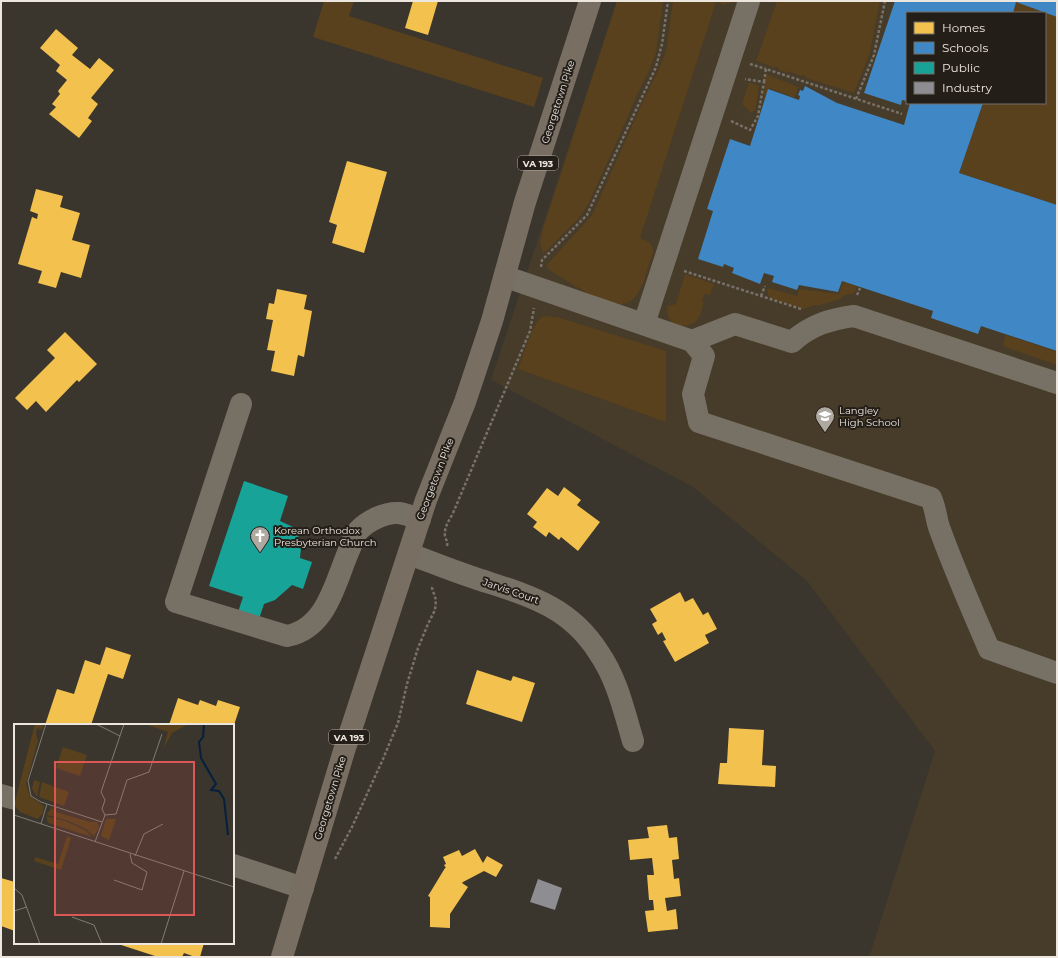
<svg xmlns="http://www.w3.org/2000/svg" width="1058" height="958" viewBox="0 0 1058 958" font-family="Montserrat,sans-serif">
<rect width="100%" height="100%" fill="#3a352d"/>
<path fill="#473b29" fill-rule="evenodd" d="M617,1H1057V957H869L935,751L807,581L693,487L491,380ZM907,13H1045V103H907Z"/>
<g fill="#58411c">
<path d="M324,1H354L349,16L543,78L534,107L313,37Z"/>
<path d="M617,1H663L656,53L650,69L637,95L625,123L588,205L578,219L543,254L540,243L543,229Z"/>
<path d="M673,1H733L725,5L716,2L640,238C644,240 650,241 652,246C655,253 650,261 648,267C644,281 639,303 621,304C603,305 569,282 552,272L546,266L592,215L644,99L658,71L666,51Z"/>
<path d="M777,1H880L870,53L854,93L806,78V76L801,75V76L788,71L787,73L779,70L778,68L775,66L774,68L756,61Z"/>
<path d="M1016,2L1057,17V205L959,173L983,103H1045V13H1013Z"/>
<path d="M766,74L798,87L795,98L769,88L763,103Z"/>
<path d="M749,82L759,86L756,109L751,113L742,104Z"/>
<path d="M685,274L714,284L710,295L704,294L702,301L704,302C702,308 701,315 697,320C691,328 675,328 669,319C667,315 667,310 667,306L676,304Z"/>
<path d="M843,282L857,286L855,293L843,296L841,299L817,306L816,305L803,309L770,298L767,292L768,288L797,296L799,289L839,294Z"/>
<path d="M544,316L557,317L666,351V422L518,369C523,357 533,320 544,316Z"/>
<path d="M1006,335L1057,352V365L1005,347L1003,344Z"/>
</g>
<g fill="#f2c14e">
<path d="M413,1H438L428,35L405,28Z"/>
<path d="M56,29L78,48L72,55L90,69L99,58L114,70L91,98L98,104L88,118L92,121L79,138L49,114L56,107L52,104L60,94L58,91L67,80L56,71L60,65L40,48Z"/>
<path d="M347,161L387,172L364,253L332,243L337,225L329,222Z"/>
<path d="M36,189L63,196L60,207L80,213L72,240L90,245L81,278L61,272L56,288L38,283L42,271L18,264L32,217L37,219L38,214L30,211Z"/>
<path d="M277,289L307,295L304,309L312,311L304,357L298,355L294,376L271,371L275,351L267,350L273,320L266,319L269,303L274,304Z"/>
<path d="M65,332L97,364L79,382L77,380L46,412L36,401L27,410L15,398L55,358L47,350Z"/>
<path d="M564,487L581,500L577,505L600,522L578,551L561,537L559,540L549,532L546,537L533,527L537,522L527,514L547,488L558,496Z"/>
<path d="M680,592L685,602L693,598L703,615L708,612L717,629L705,635L709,643L675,662L663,641L666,640L662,632L658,635L652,624L657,621L650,609Z"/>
<path d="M106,647L131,655L123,679L108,674L91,725H45L57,689L74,694L85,660L100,665Z"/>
<path d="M477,670L511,681L513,676L535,683L522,722L466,704Z"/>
<path d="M178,698L198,705L200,700L216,706L218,700L240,707L234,725H169Z"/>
<path d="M729,728L764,730L762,765L776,766L775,787L718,784L720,763H727Z"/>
<path d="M667,825L669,838L677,837L679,859L672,860L674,879L679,878L681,896L665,898L667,911L676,909L678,929L648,932L645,911L654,910L653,900H649L647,875H654L652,858L630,860L628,840L649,838L647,827Z"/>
<path d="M475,849L483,863L487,856L503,865L496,877L484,871L463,882L462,883L468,887L450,914V928L430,927V897L428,896L445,868H446L444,865L446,864L443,857L459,850L462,856Z"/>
<path d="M1,878L15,882V931L1,926Z"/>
<path d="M115,943H204L200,957H195L184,953L182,957H158Z"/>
</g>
<g fill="#3f88c5">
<path d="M895,1H1057V17L1016,2L1013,13H907V101L902,100L901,105L864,93Z"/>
<path d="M805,86L837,103L904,125L910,103H983L959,173L1057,205V351L981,326L978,334L931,318L933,311L842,281L838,292L799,285L797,290L772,282L774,276L764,273L760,284L732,273L734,268L724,264L723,267L698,259L713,211L707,209L730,139L750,146L768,89L799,100L800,96L798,95L800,90L803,91Z"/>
</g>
<path fill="#17a398" d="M244,481L288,496L280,521L293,527L298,535L301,548L300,558L312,562L303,589L292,585L275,600L264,604L259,619L238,612L243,597L209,586Z"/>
<path fill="#8d8d92" d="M538,879L562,888L555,910L530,902Z"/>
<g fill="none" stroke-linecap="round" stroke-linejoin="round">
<g stroke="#777169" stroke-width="2.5" stroke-dasharray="3 2" stroke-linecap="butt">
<path d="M750,64L766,69"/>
<path d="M764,82L766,69L902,114"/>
<path d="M856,99L874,55L885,1"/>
<path d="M731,121L750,130L758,116L764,82L745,79"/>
<path d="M541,267L542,260L587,215L656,67L662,44L668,1"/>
<path d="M684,271L801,309"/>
<path d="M857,295L860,288"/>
<path d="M761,296L765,286"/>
<path d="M447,546C448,542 446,540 445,536C444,527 449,521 453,513L530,331L534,308"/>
<path d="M335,859L352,827L383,759L398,723L407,684L418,648L428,624L435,610L436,600L432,588L433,585"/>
</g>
<g stroke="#777065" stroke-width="22">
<path d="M506,277L692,341L704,356L693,394L699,422L931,498C936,509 936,520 940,530C955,571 972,610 989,649L1057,673"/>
<path d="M644,324L749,1"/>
<path d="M692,341L735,324L792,342C810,325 831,319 854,316L1057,383"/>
<path d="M241,404L176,602L287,636C328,628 335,581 350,548C352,543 354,535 358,531C367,521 385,512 399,513C406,514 413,517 420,519"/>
<path d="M409,554C429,561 448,569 469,576C521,594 567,602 599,653C617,679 624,711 633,741"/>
<path d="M1,795L15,799"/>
<path d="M233,865L303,888"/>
</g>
<path stroke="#786f62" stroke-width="22" d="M282,957L344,751L426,500L465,402L492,321L525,202L590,1"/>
</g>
<defs>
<g id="school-pin" transform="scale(1)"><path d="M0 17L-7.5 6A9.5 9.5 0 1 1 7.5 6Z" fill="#aea8a0" stroke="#231e18"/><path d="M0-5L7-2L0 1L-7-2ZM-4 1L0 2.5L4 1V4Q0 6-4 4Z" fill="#fff"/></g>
<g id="church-pin" transform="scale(1)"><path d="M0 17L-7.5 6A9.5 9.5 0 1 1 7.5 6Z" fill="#aea8a0" stroke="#231e18"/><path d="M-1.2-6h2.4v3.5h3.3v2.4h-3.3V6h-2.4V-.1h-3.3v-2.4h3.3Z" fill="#fff"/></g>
</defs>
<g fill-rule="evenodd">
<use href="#school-pin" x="825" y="416"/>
<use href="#church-pin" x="260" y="536"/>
</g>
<g text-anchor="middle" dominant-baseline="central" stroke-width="4" stroke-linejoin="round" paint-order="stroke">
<g fill="#231e18" stroke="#b0aaa3" stroke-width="1">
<rect x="518" y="156" width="40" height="14" rx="3"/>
<rect x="329" y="730" width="40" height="14" rx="3"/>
</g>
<g font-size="9" font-weight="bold" fill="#ece6de">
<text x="538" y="163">VA 193</text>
<text x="349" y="737">VA 193</text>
</g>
<g font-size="10" fill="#ece6de" stroke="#231e18">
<text transform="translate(558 102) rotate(-72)">Georgetown Pike</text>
<text transform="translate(435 479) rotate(-69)">Georgetown Pike</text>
<text transform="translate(511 591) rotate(19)">Jarvis Court</text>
<text transform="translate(330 798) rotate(-73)">Georgetown Pike</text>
</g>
<g font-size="10" fill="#ece6de" stroke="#231e18" text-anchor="start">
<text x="839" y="410">Langley<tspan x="839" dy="12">High School</tspan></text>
<text x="274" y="530">Korean Orthodox<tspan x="274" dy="12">Presbyterian Church</tspan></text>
</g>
</g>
<g transform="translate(14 724)">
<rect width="220" height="220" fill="#3a352d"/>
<path d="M21,0H30L28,6L23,4L22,9L24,17L12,60L16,72L30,82L29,89L24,95L6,88L0,81ZM131,0H174L158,9L149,25L154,8ZM49,23L73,31L66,52L42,44ZM20,56L26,58L23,73L18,65ZM28,58L55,68L50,82L25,73ZM38,83L42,88L76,98H83L85,103L80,112L72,105L52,96L32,91ZM32,92L51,97L71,106L78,113L34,99ZM92,95H102L95,116L87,112ZM53,112L57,114L47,146L20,137L21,133L44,140Z" fill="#58411c"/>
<path fill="none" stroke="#05203d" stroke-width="2" d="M190,0L189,13L185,18L187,34L202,60L197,66L205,67L210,75L214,111"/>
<path fill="none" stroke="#817c74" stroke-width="1" d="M32,0L14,57L17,72L27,78L88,98M82,0L106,12M0,91L220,163M91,91L88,85L91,76L87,68L110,0M27,100L33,80M81,118L91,91L102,90L113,56L135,48L148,10M121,132L130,110L149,100M100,156L128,166L133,148L118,139L116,130M0,164L8,171L26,220M0,187L13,183M58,193L80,201L88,220M147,220L170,147"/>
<path fill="#dc5856" fill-opacity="0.15" stroke="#dc5856" stroke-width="2" d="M41,38H180V191H41Z"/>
<rect width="220" height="220" fill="none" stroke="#ece6de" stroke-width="2"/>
</g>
<rect width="1058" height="958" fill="none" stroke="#ece6de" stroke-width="4"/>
<rect x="906" y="12" width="140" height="92" fill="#231e18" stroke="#736e67"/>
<rect x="914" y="22" width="20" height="12" fill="#f2c14e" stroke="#736e67"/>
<text x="942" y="32" font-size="12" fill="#ece6de">Homes</text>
<rect x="914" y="42" width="20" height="12" fill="#3f88c5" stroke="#736e67"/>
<text x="942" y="52" font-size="12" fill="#ece6de">Schools</text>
<rect x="914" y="62" width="20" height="12" fill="#17a398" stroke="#736e67"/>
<text x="942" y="72" font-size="12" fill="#ece6de">Public</text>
<rect x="914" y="82" width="20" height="12" fill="#8d8d92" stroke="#736e67"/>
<text x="942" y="92" font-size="12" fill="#ece6de">Industry</text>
</svg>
